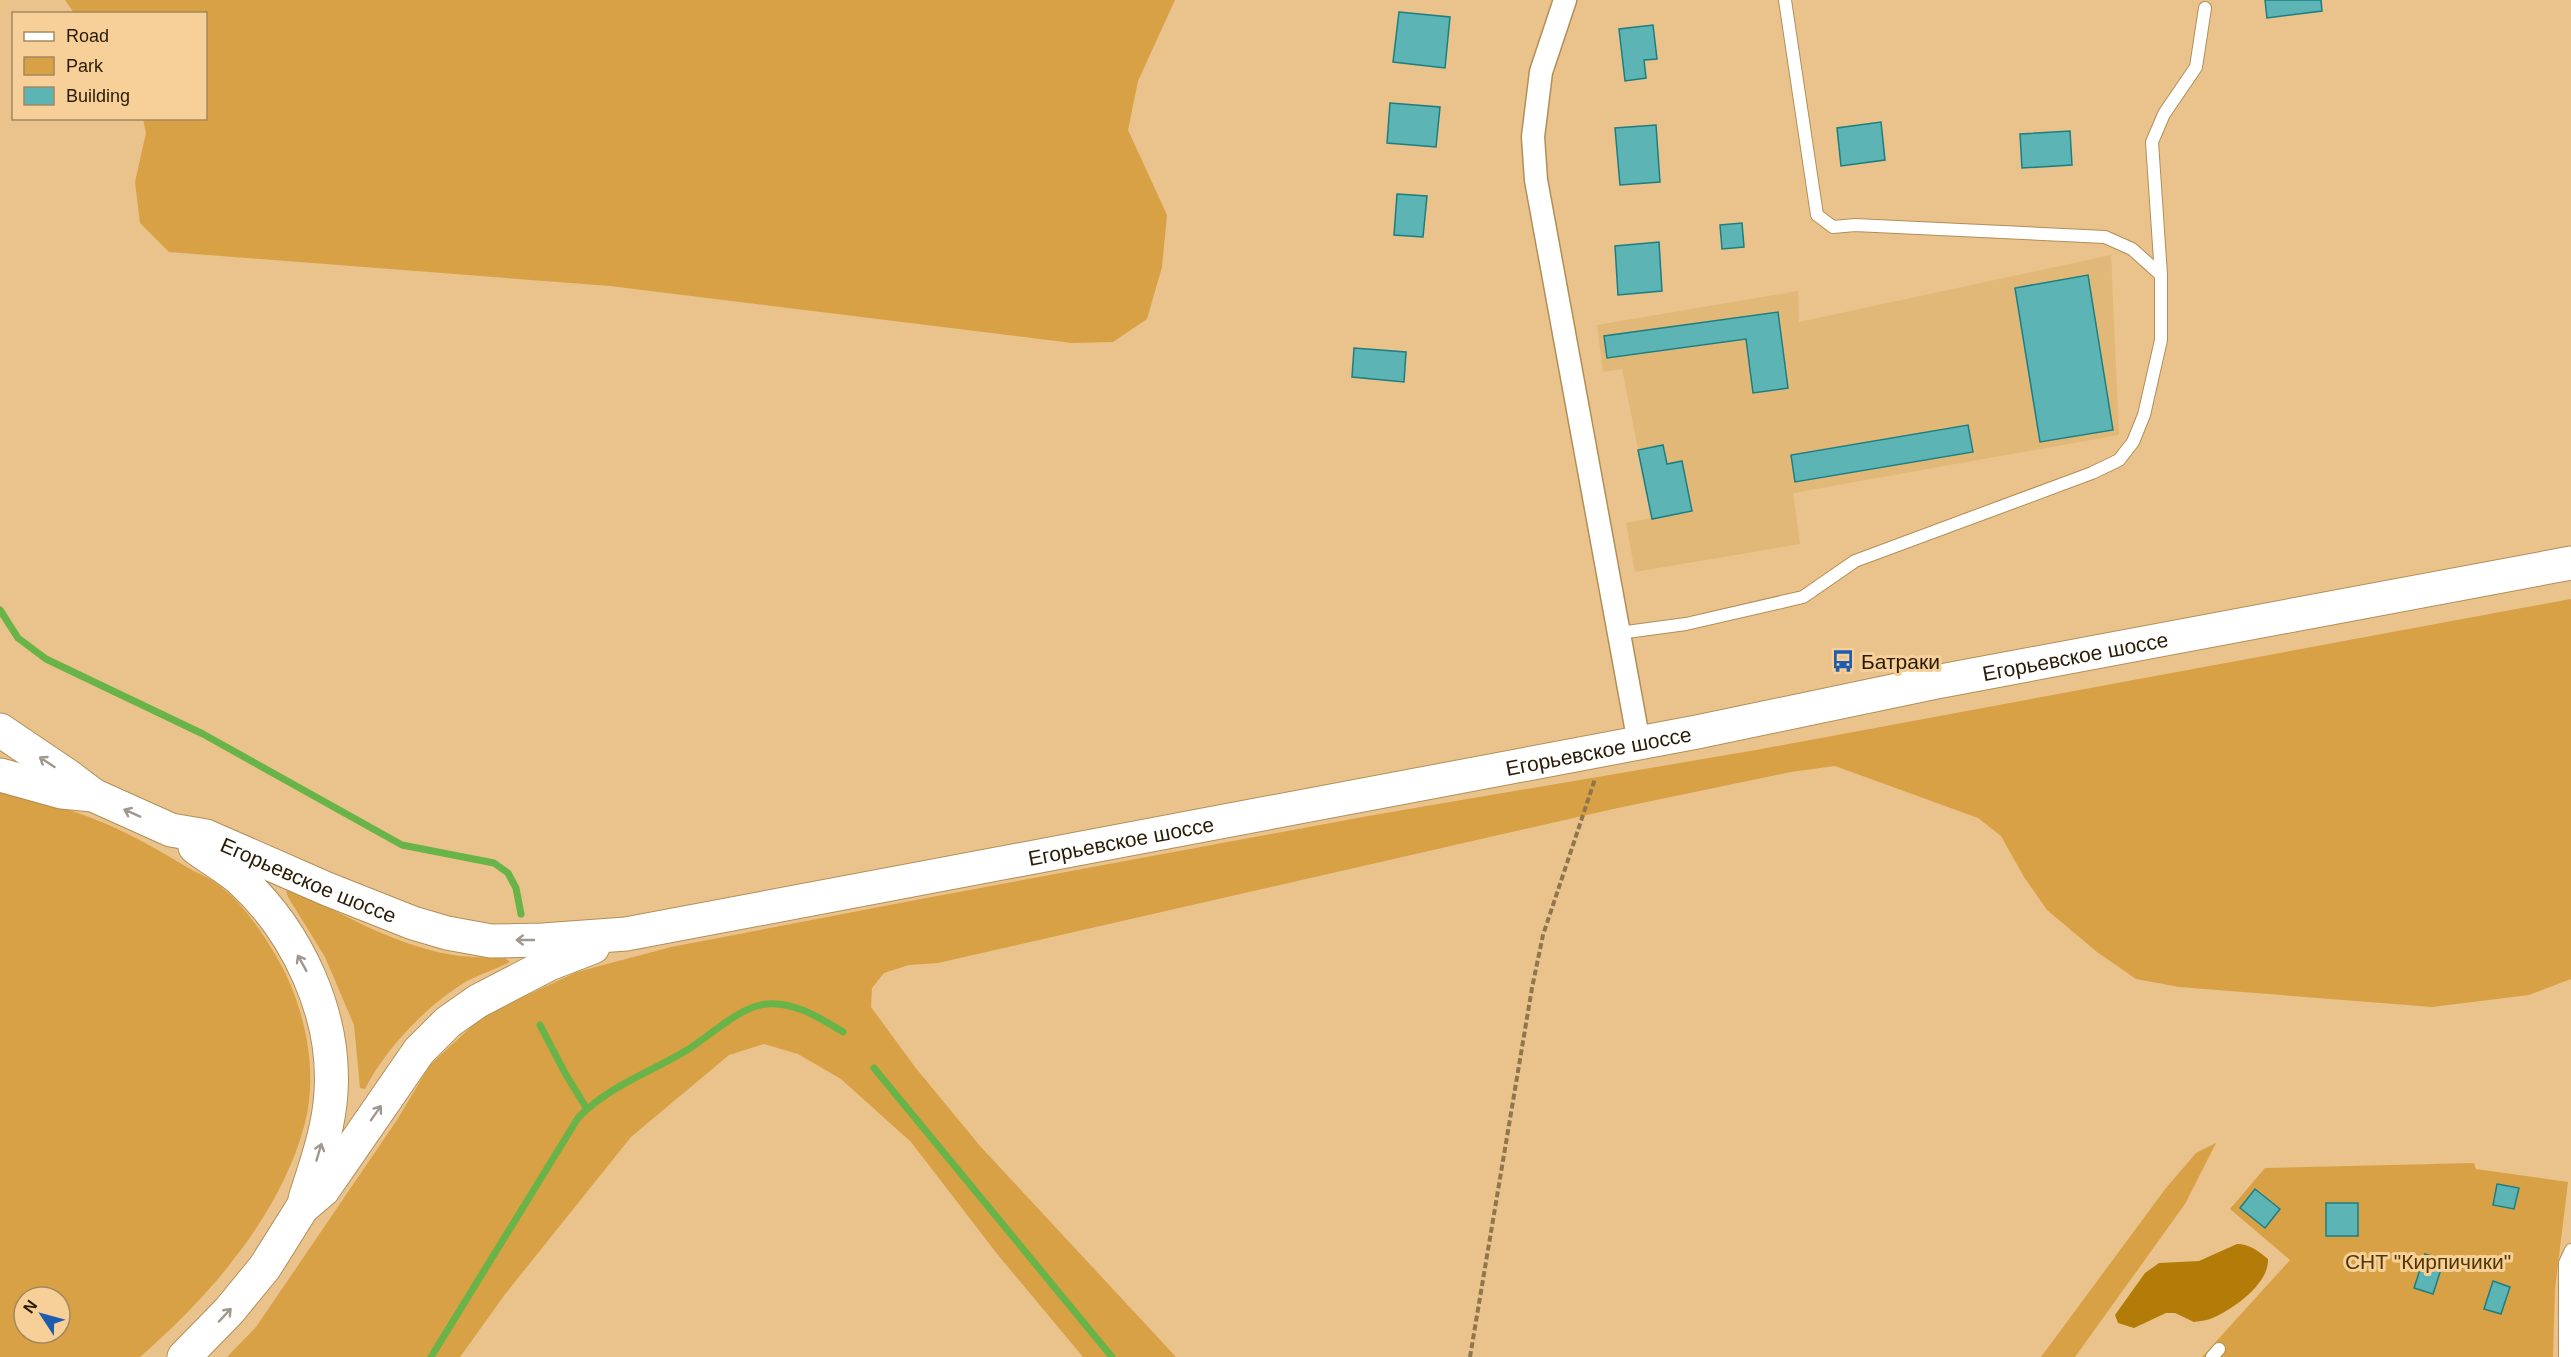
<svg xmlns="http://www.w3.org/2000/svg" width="2571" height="1357" viewBox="0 0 2571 1357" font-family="Helvetica,sans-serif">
<rect width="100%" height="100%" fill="#e9c38b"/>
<path fill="#e2b879" d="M2111,255L2119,435L1793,493L1800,544L1635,572L1626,523L1652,518L1622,369L1603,372L1597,325L1798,291L1799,322Z"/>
<g fill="#d8a146" fill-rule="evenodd">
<path d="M65,0H1175L1138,81L1128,130L1167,215L1162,267L1147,319L1113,342L1072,343L610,286L169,252L140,223L135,182L146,133L143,119L206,118V14L74,13Z"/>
<path d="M2571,599V979L2529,995L2432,1007L2179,987L2136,979L2097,952L2047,910L2024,877L2001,836L1978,818L1835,766L1791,772L1613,809L938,963L909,965L884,973L872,988L871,1007L915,1067L980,1146L1176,1357H1083L998,1255L911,1142L841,1079L798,1054L764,1044L729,1055L631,1137L506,1293L460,1357H227L256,1327L397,1120L430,1065L484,1015L577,972L671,947L921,899L1368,816L1756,750Z"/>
<path d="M0,791C35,800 71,809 104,823C135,836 163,853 192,870C200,874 209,878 216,883C241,901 261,930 276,956C304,1003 319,1069 305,1123C281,1215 210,1296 140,1357H0ZM24,1297H60V1333H24Z"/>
<path d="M292,889C342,914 399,947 454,955C470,958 488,957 505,958L510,962C496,969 481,974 467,981C428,1004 385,1049 365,1089L360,1088L354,1025L325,957L288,897L286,891Z"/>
<path d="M2216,1143L2185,1204L2075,1357H2041L2166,1188L2196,1153Z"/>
<path d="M2474,1163L2476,1169L2568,1182L2555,1289L2553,1357H2202L2290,1260L2230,1209L2265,1168Z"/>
</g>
<path fill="#b37c08" d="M2237,1244C2250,1244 2258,1251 2268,1259C2269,1283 2237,1306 2217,1316C2210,1320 2201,1321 2194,1322L2175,1313H2166L2134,1328L2118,1323L2115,1315L2145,1273L2159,1263L2199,1261Z"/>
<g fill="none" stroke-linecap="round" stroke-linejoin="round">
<g stroke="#69b449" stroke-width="7">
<path d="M0,610L18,638L46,659L203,734L402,845L494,863L508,873L516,888L521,914"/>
<path d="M540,1025L565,1073L587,1109"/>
<path d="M874,1068L1112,1357"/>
<path d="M431,1357L578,1118C607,1087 651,1072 687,1050C710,1036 739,1007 766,1004C794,1001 820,1018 843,1032"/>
</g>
</g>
<g fill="#5cb4b5" stroke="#1d7e80" stroke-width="1.5">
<path d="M2265,0H2321L2322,11L2267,18Z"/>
<path d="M1399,12L1450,17L1445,68L1393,62Z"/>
<path d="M1653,25L1657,59L1644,60L1646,78L1625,81L1619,29Z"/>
<path d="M1390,103L1440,107L1436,147L1387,143Z"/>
<path d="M1881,122L1885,160L1841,166L1837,128Z"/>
<path d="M1656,125L1660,182L1620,185L1615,128Z"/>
<path d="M2070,131L2072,165L2022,168L2020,134Z"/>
<path d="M1397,194L1427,196L1423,237L1394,235Z"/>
<path d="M1742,223L1744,247L1722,249L1720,225Z"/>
<path d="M1659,242L1662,291L1618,295L1615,246Z"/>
<path d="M2088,275L2113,430L2040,442L2015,288Z"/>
<path d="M1778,312L1788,388L1753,393L1746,339L1607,358L1604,336Z"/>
<path d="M1354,348L1406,352L1404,382L1352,377Z"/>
<path d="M1968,425L1973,452L1795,482L1791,455Z"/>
<path d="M1663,445L1667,464L1682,461L1692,511L1652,519L1638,450Z"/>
<path d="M2497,1184L2519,1188L2514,1209L2493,1205Z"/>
<path d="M2255,1189L2280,1209L2265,1228L2240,1208Z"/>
<rect x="2326" y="1203" width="32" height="33"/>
<path d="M2425,1254L2444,1260L2433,1294L2414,1288Z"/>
<path d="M2493,1281L2510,1287L2501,1314L2484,1309Z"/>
</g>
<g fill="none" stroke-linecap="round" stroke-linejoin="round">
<g stroke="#b28e57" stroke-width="14">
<g id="lane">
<path d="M1785,0L1817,215L1833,227L1855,225L2105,237L2132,249L2161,275"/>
<path d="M1619,633L1686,624L1803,597L1855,561L2092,473L2119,460L2133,442L2144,415L2161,340V275L2152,142L2164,114L2196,67L2205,8"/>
<path d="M2212,1357L2219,1349"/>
<path d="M2565,1357V1263L2571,1250"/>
</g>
</g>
<g stroke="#b28e57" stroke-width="25">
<path id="street" d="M1565,0L1541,72L1533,137L1536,180L1639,743"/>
</g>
<g stroke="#b28e57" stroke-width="35">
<path id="secondary" d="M0,730L68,776L93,795"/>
</g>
<g stroke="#b28e57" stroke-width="35">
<g id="primary">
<path id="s1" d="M0,775L62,792L93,795L171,830L206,836L327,889L413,923L447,933L491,941L543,940L626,934L1697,732L1936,682L2571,563"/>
<path d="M195,847C209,858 226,867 240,879C297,931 336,1014 331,1092C329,1129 316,1164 305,1199"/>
<path d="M184,1357L229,1311L265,1267L302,1208L323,1190L419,1051L448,1022L478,1001L549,964L593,947"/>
</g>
</g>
<path stroke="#90754d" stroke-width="4" stroke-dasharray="6 3" stroke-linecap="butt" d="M1470,1357L1532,988L1543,935L1595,779"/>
<use href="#lane" stroke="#fff" stroke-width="12"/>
<use href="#street" stroke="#fff" stroke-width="22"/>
<use href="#secondary" stroke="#fff" stroke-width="33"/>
<use href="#primary" stroke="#fff" stroke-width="33"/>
</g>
<defs><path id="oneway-shaft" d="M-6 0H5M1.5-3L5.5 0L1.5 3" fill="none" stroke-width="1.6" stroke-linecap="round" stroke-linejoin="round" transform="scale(1.5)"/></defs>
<g stroke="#9f988e">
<use href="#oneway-shaft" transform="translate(47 762) rotate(-147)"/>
<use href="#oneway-shaft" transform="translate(132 813) rotate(-156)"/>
<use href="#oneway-shaft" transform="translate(525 940) rotate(180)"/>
<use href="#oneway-shaft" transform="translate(302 963) rotate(-119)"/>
<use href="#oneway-shaft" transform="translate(376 1113) rotate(-55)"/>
<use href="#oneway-shaft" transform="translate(319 1152) rotate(-73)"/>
<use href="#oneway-shaft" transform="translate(225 1315) rotate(-47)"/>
</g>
<defs>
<g id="bus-bare" transform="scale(1.8)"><path d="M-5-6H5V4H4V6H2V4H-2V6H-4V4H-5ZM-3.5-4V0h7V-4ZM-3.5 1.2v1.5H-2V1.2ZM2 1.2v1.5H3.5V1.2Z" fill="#1f5cad" stroke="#f6d098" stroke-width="2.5" paint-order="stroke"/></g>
</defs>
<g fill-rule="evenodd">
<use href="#bus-bare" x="1843" y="661"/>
</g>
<g text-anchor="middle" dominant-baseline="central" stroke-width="6" stroke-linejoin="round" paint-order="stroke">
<g font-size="21" fill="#291b05" stroke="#f6d098">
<text stroke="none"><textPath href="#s1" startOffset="2132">Егорьевское шоссе</textPath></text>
<text stroke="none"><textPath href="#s1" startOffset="1646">Егорьевское шоссе</textPath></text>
<text stroke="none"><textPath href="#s1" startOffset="1160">Егорьевское шоссе</textPath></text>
<text stroke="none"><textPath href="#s1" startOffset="328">Егорьевское шоссе</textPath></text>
</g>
<g font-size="21" fill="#291b05" stroke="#f6d098" text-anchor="start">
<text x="1861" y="661">Батраки</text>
</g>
<g font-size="21" fill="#533700" stroke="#f6d098">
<text x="2428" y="1261">СНТ "Кирпичики"</text>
</g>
</g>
<rect x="12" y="12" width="195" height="108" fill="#f6d098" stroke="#a4885d" stroke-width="1.5"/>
<rect x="24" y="32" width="30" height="9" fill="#ffffff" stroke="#a4885d" stroke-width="1.5"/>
<text x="66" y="42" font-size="18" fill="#291b05">Road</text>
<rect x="24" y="57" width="30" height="18" fill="#d8a146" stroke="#a4885d" stroke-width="1.5"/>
<text x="66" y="72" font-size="18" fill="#291b05">Park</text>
<rect x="24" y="87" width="30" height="18" fill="#5cb4b5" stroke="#a4885d" stroke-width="1.5"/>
<text x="66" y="102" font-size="18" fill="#291b05">Building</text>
<g transform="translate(42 1315) rotate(306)"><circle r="28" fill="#f6d098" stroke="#a4885d" stroke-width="1.5"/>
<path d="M0-4.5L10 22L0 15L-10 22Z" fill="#1f5cad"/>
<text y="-9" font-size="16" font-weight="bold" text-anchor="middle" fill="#291b05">N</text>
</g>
</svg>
